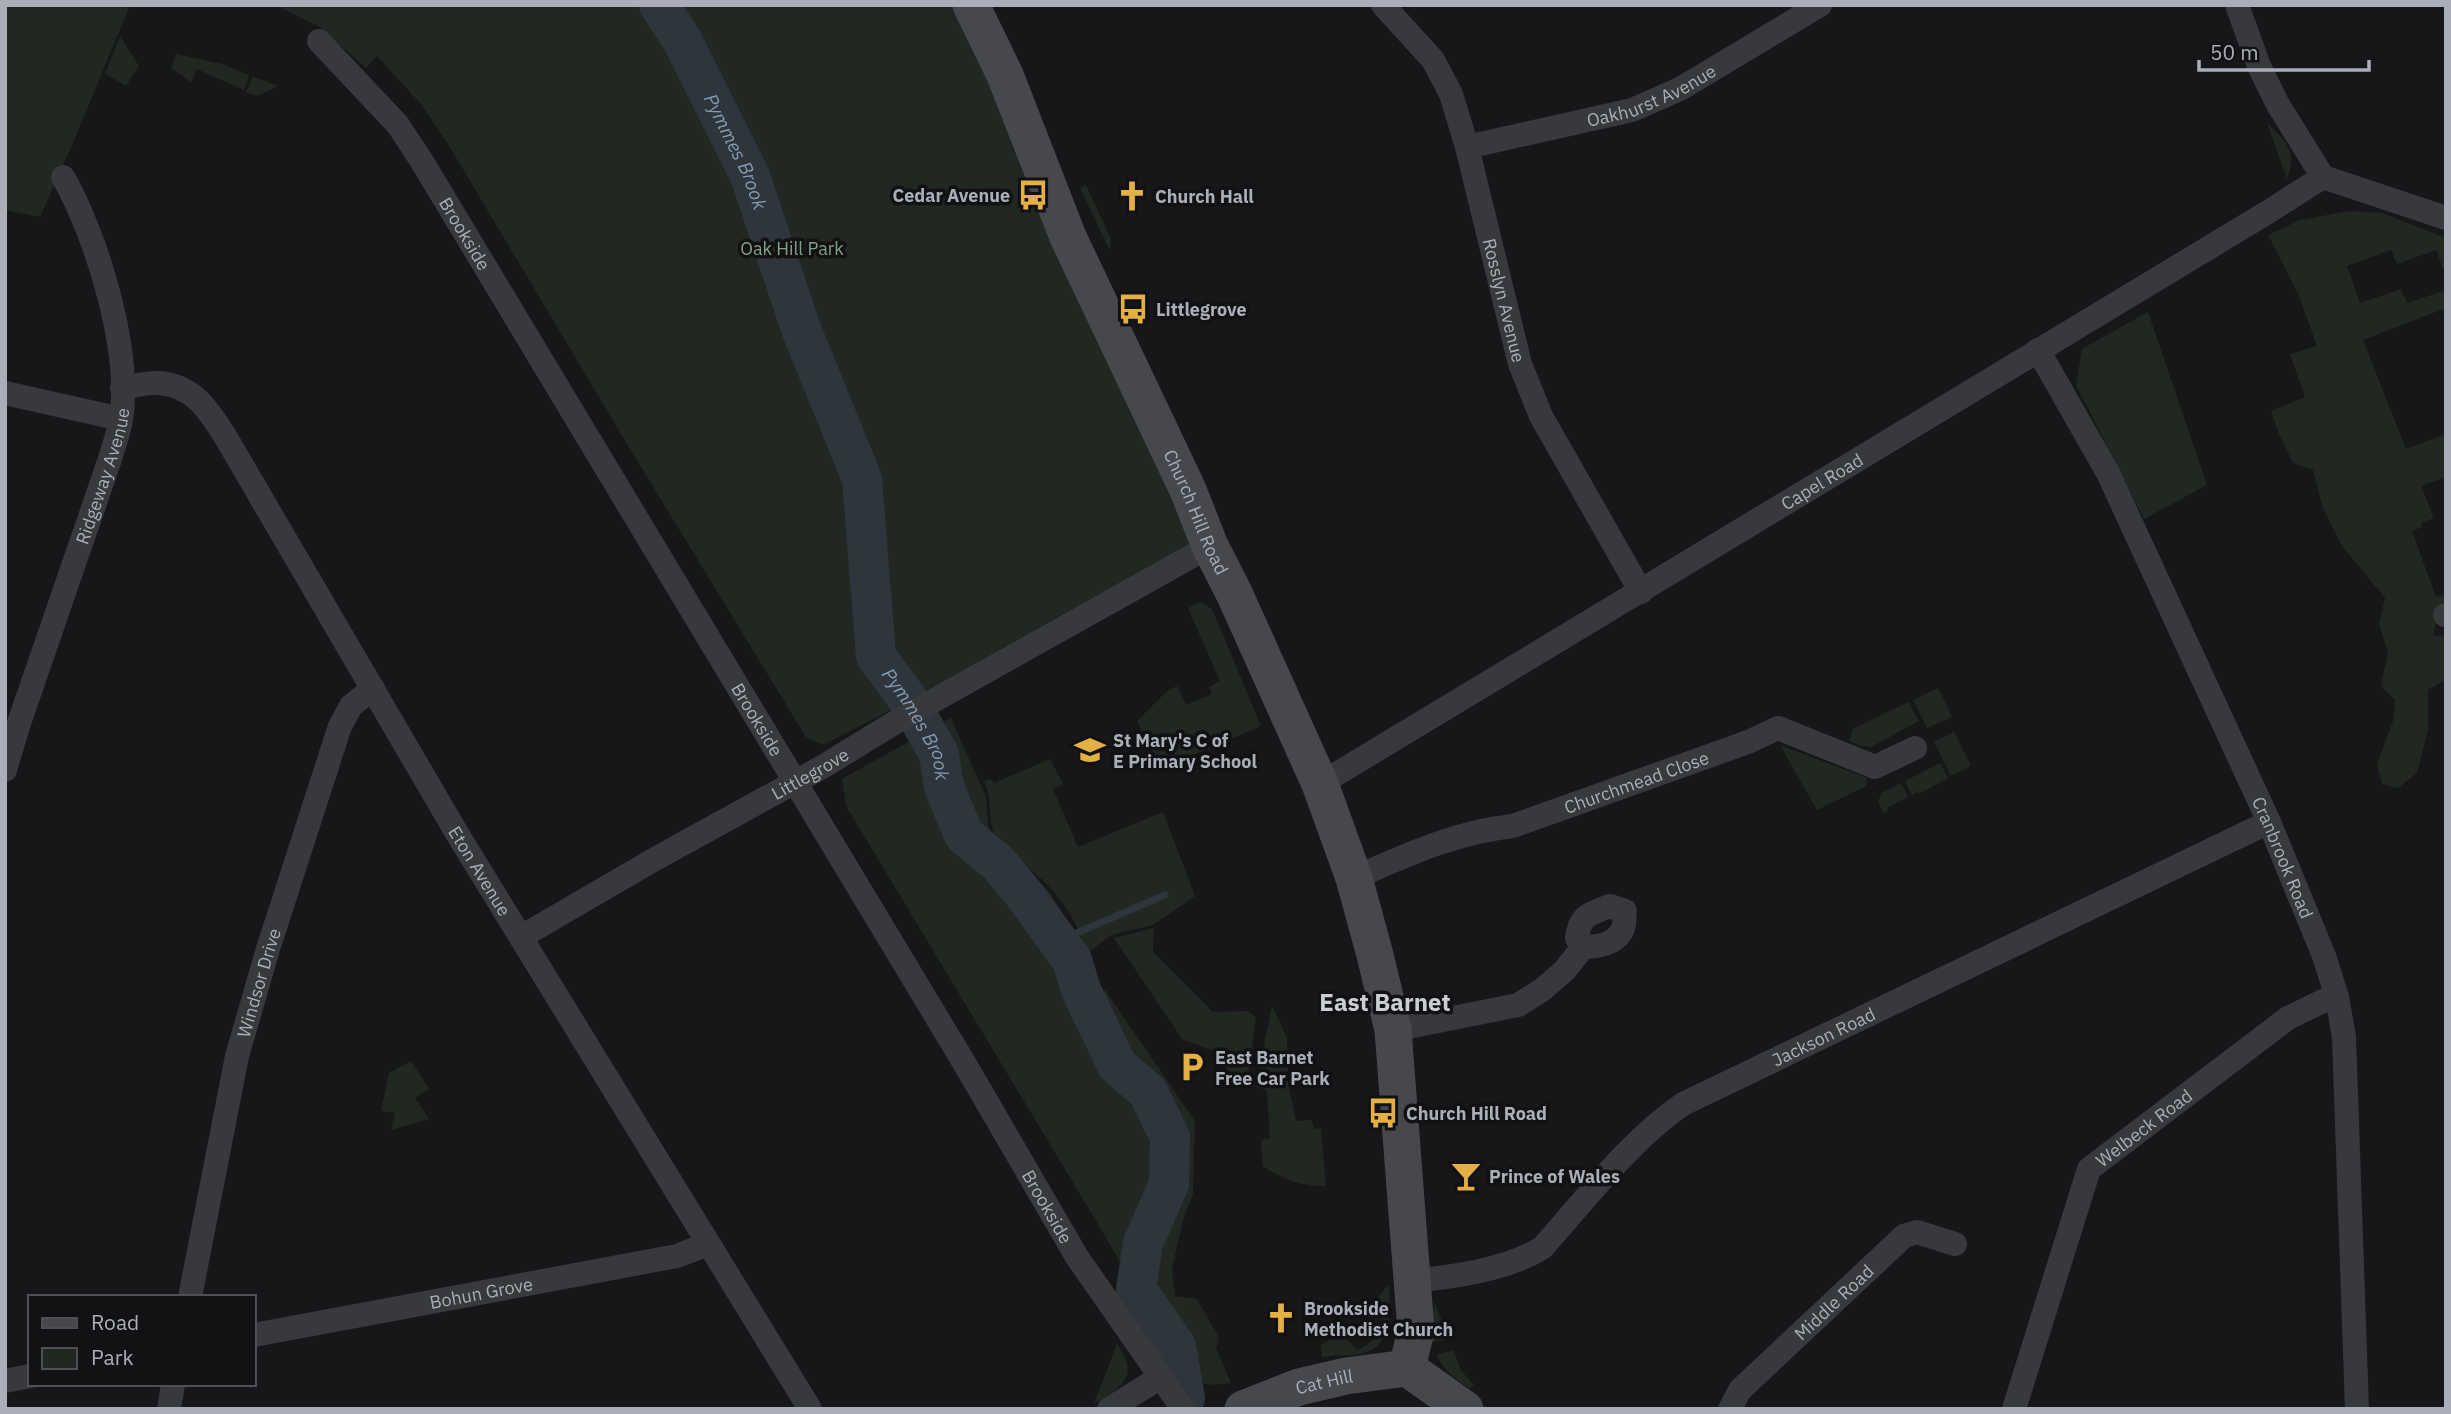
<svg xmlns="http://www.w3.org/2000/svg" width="2451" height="1414" viewBox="0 0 2451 1414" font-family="'IBM Plex Sans',sans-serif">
<rect width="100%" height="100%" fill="#171719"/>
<g fill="#212822">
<path d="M5,5H130L73,143L40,217L5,210Z"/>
<path d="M275,5H954L989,84L1031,195L1199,542L1052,620L932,689L823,745L806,737L627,444L451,149L421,104L377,56L366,68L320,27Z"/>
<path d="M120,36L139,66L126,86L105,74Z"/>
<path d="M176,54L222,64L249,75L244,90L197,69L191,82L171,68Z"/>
<path d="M253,77L279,86L257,96L246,92Z"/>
<path d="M2267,123C2287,143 2297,150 2287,179Z"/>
<path d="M1086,185L1111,239L1110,251L1080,188Z"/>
<path d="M2350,211L2382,213L2446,238V276L2436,250L2397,264L2391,250L2347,266L2360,303L2401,289L2407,303L2446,290L2444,297L2446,308L2363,340L2406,449L2446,434V477L2421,486L2434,518L2421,523L2422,527L2412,531L2436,597L2446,594V610L2439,613L2433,635L2446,637V679L2428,690V730L2417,773L2398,788L2382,784L2377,764L2393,721L2395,700L2381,686L2388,652L2379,624L2385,598L2342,546L2323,508L2313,470L2293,463L2279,434L2271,411L2305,397L2290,354L2317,346L2299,296L2268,235L2300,220Z"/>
<path d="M2148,312L2207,485L2144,519L2076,385L2082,349Z"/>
<path d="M1201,602L1212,609L1261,726L1161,769L1137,721L1168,690L1177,686L1186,705L1212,694L1209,687L1220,681L1188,608Z"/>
<path d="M1938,688L1952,717L1927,728L1913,700Z"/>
<path d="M1908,702L1919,721L1871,747L1861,746L1849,741L1853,729Z"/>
<path d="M951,718L986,797L988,825L996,846L1047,889L1080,940L1084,963L1078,968L1096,997L1105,990L1195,1121L1193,1194L1183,1220L1172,1268L1175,1296L1197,1299L1219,1338L1216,1348L1231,1383C1206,1386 1197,1387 1181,1367L1098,1224L846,806L842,779Z"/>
<path d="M1954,732L1971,766L1951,776L1934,742Z"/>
<path d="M1780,745L1867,778L1866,786L1817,810Z"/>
<path d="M1050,759L1063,784L1053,789L1078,847L1163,812L1195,896L1153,925L1111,935L1085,955C1081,921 1054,887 1027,867C1018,860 1003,853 998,844C986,821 994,803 984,781L991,779L994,783Z"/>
<path d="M1940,763L1948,778L1919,794L1918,792L1912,795L1905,781Z"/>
<path d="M1901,783L1908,797L1888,807L1887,812L1883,813L1878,801L1882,793Z"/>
<path d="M1154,928L1153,952L1213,1012L1248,1011L1256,1017L1247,1085L1236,1083L1215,1051L1183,1040L1114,938Z"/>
<path d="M1272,1005L1287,1038L1288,1082L1296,1121L1312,1120L1314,1129L1321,1128L1326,1186C1301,1186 1284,1180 1263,1166L1261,1140L1270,1138L1267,1090L1256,1087Z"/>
<path d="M411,1061L429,1089L415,1098L429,1119L391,1130L395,1113L381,1111L389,1073Z"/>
<path d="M1389,1284C1390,1310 1393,1347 1361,1354C1348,1356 1334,1355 1322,1357L1321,1345L1340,1334L1358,1350C1372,1343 1379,1336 1383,1320L1369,1308Z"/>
<path d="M1435,1304L1449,1339L1433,1342L1432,1317Z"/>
<path d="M1117,1344C1141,1377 1121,1387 1094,1404Z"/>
<path d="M1453,1350L1461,1370L1474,1385L1470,1388C1455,1379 1444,1372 1437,1355Z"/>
</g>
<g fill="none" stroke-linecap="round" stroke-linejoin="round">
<path stroke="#2e353c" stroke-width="7" d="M1058,941L1165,895"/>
<path stroke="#2e353c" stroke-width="40" id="s1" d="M659,5L682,40L750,176L801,329L862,479L876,656L909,701L939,754L944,787L964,835L998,863L1023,893L1072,960L1081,990L1117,1065L1148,1092L1170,1137L1169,1184L1143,1243L1136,1289L1176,1346L1185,1398"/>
<g stroke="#38393d" stroke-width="24">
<path id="s2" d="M1383,5L1433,60L1451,94L1467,147L1520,364L1541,416L1641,592"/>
<path d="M2237,5L2259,66L2277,103L2323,177"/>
<path id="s3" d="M319,41L398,125L421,160L966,1066L1077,1257L1183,1409"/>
<path id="s4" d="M1467,147L1632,110L1680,89L1820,5"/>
<path d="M2323,177L2446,218"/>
<path id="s5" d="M2038,350L2108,473L2269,822L2324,956L2337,997L2344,1037L2357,1409"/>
<path id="s6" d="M122,388C134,386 148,382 160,383C194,386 209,411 225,436L455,830L810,1409"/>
<path d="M5,393L121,419"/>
<path d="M2445,615H2446"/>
<path id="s7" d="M5,770L18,726L111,456C114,444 119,432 121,420C132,352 97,236 63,177"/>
<path id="s8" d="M1320,784L2268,212L2323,177"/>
<path id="s9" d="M1354,878C1406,855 1456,832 1513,826L1748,742L1778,728L1875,767L1915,748"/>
<path d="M1610,906L1625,911C1624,916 1625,924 1623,928C1617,944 1597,947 1583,947L1577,938C1580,914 1590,914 1610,906Z"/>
<path id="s10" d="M521,937L655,859L824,766L899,720L1210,546"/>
<path d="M1393,1030L1518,1005L1542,990L1565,970L1583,947"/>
<path id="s11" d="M1411,1281C1453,1277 1506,1270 1542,1248C1587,1198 1628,1142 1683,1104L2269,822"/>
<path id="s12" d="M190,1297L237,1056L268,949L340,726L351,706L373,688"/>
<path id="s13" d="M254,1335L677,1256L708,1244"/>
<path d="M5,1381L30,1376"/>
<path d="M169,1409L173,1384"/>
<path d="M1109,1409L1161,1377"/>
<path id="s14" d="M1730,1409L1740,1390L1904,1236L1917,1232L1955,1244"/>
<path id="s15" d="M2014,1409L2089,1169L2288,1018L2323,1001L2337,997"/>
</g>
<g stroke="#46484d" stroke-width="37">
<path id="s16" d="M971,5L1005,75L1068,237L1188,490L1210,546L1234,593L1320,784L1354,878L1375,955L1393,1030L1416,1331L1407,1368"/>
<path d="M1407,1368L1465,1409"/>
<path id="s17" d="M1243,1409L1299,1387L1346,1376L1407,1368"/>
</g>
</g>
<defs>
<g id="bus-bare" transform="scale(2.415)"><path d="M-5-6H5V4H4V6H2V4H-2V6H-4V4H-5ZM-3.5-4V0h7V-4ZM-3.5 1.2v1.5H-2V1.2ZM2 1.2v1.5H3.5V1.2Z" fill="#e5b043" stroke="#121214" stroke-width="2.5" paint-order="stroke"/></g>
<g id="church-bare" transform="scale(2.415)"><path d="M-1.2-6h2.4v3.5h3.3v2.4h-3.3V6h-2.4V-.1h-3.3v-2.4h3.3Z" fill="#e5b043" stroke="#121214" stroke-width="2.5" paint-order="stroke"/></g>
<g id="school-bare" transform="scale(2.415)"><path d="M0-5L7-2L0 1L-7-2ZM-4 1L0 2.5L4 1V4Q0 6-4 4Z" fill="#e5b043" stroke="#121214" stroke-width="2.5" paint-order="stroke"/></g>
<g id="parking-bare" transform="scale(2.415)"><path d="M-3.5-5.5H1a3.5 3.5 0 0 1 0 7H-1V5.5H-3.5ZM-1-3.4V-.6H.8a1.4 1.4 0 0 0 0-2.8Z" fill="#e5b043" stroke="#121214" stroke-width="2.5" paint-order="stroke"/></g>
<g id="bar-bare" transform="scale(2.415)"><path d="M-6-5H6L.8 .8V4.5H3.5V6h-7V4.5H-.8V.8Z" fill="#e5b043" stroke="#121214" stroke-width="2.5" paint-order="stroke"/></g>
</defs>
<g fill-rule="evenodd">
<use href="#bus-bare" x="1033" y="195"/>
<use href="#church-bare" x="1132" y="196"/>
<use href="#bus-bare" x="1133" y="309"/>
<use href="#school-bare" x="1090" y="750"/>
<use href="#parking-bare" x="1192" y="1067"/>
<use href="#bus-bare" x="1383" y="1113"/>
<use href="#bar-bare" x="1466" y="1176"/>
<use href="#church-bare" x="1281" y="1318"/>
</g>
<g text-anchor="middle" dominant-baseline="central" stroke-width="7" stroke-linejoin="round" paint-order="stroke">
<g font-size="18" fill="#aaaeb8" stroke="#121214">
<text stroke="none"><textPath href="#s4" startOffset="192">Oakhurst Avenue</textPath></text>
<text stroke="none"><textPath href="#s3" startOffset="243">Brookside</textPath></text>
<text stroke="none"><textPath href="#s2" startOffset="326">Rosslyn Avenue</textPath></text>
<text stroke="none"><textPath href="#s7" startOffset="310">Ridgeway Avenue</textPath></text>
<text stroke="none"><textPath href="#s8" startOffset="586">Capel Road</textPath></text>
<text stroke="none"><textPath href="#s16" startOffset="555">Church Hill Road</textPath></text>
<text stroke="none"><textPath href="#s3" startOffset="810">Brookside</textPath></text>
<text stroke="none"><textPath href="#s10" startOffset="332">Littlegrove</textPath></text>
<text stroke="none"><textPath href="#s9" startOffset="299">Churchmead Close</textPath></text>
<text stroke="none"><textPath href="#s5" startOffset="564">Cranbrook Road</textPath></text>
<text stroke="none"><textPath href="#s6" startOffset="630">Eton Avenue</textPath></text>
<text stroke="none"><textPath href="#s12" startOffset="322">Windsor Drive</textPath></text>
<text stroke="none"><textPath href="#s11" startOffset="494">Jackson Road</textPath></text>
<text stroke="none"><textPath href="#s15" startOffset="320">Welbeck Road</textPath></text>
<text stroke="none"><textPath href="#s3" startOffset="1377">Brookside</textPath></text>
<text stroke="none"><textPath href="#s13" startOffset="231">Bohun Grove</textPath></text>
<text stroke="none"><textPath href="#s14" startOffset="150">Middle Road</textPath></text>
<text stroke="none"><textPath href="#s17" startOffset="86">Cat Hill</textPath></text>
</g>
<g font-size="18" font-weight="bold" fill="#aaaeb8" stroke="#121214" text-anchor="start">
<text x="1010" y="195" text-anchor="end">Cedar Avenue</text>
<text x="1155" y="196">Church Hall</text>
<text x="1156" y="309">Littlegrove</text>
<text x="1113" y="740">St Mary's C of<tspan x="1113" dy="21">E Primary School</tspan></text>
<text x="1215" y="1057">East Barnet<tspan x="1215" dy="21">Free Car Park</tspan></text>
<text x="1406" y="1113">Church Hill Road</text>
<text x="1489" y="1176">Prince of Wales</text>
<text x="1304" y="1308">Brookside<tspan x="1304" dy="21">Methodist Church</tspan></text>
</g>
<g font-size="18" fill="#82a185" stroke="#121214">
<text x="792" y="248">Oak Hill Park</text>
</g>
<g font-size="19" font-style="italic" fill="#849bb0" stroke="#121214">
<text stroke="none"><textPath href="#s1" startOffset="166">Pymmes Brook</textPath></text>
<text stroke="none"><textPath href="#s1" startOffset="775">Pymmes Brook</textPath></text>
</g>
<g font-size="24" font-weight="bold" fill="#cbcdd4" stroke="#121214">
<text x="1385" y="1002">East Barnet</text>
</g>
</g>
<rect width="2451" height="1414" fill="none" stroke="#aaaeb8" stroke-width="14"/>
<rect x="28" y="1295" width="228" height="91" fill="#121214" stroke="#4f5056" stroke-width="2"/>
<rect x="42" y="1318" width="35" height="10" fill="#46484d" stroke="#4f5056" stroke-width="2"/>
<text x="91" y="1330" font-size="21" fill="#aaaeb8">Road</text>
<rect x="42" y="1348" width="35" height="21" fill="#212822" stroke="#4f5056" stroke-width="2"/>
<text x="91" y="1365" font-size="21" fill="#aaaeb8">Park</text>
<path d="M2199 60v10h170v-10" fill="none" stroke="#aaaeb8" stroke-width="3.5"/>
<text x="2210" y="60" font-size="21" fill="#aaaeb8" stroke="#121214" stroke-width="5" paint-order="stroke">50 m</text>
</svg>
